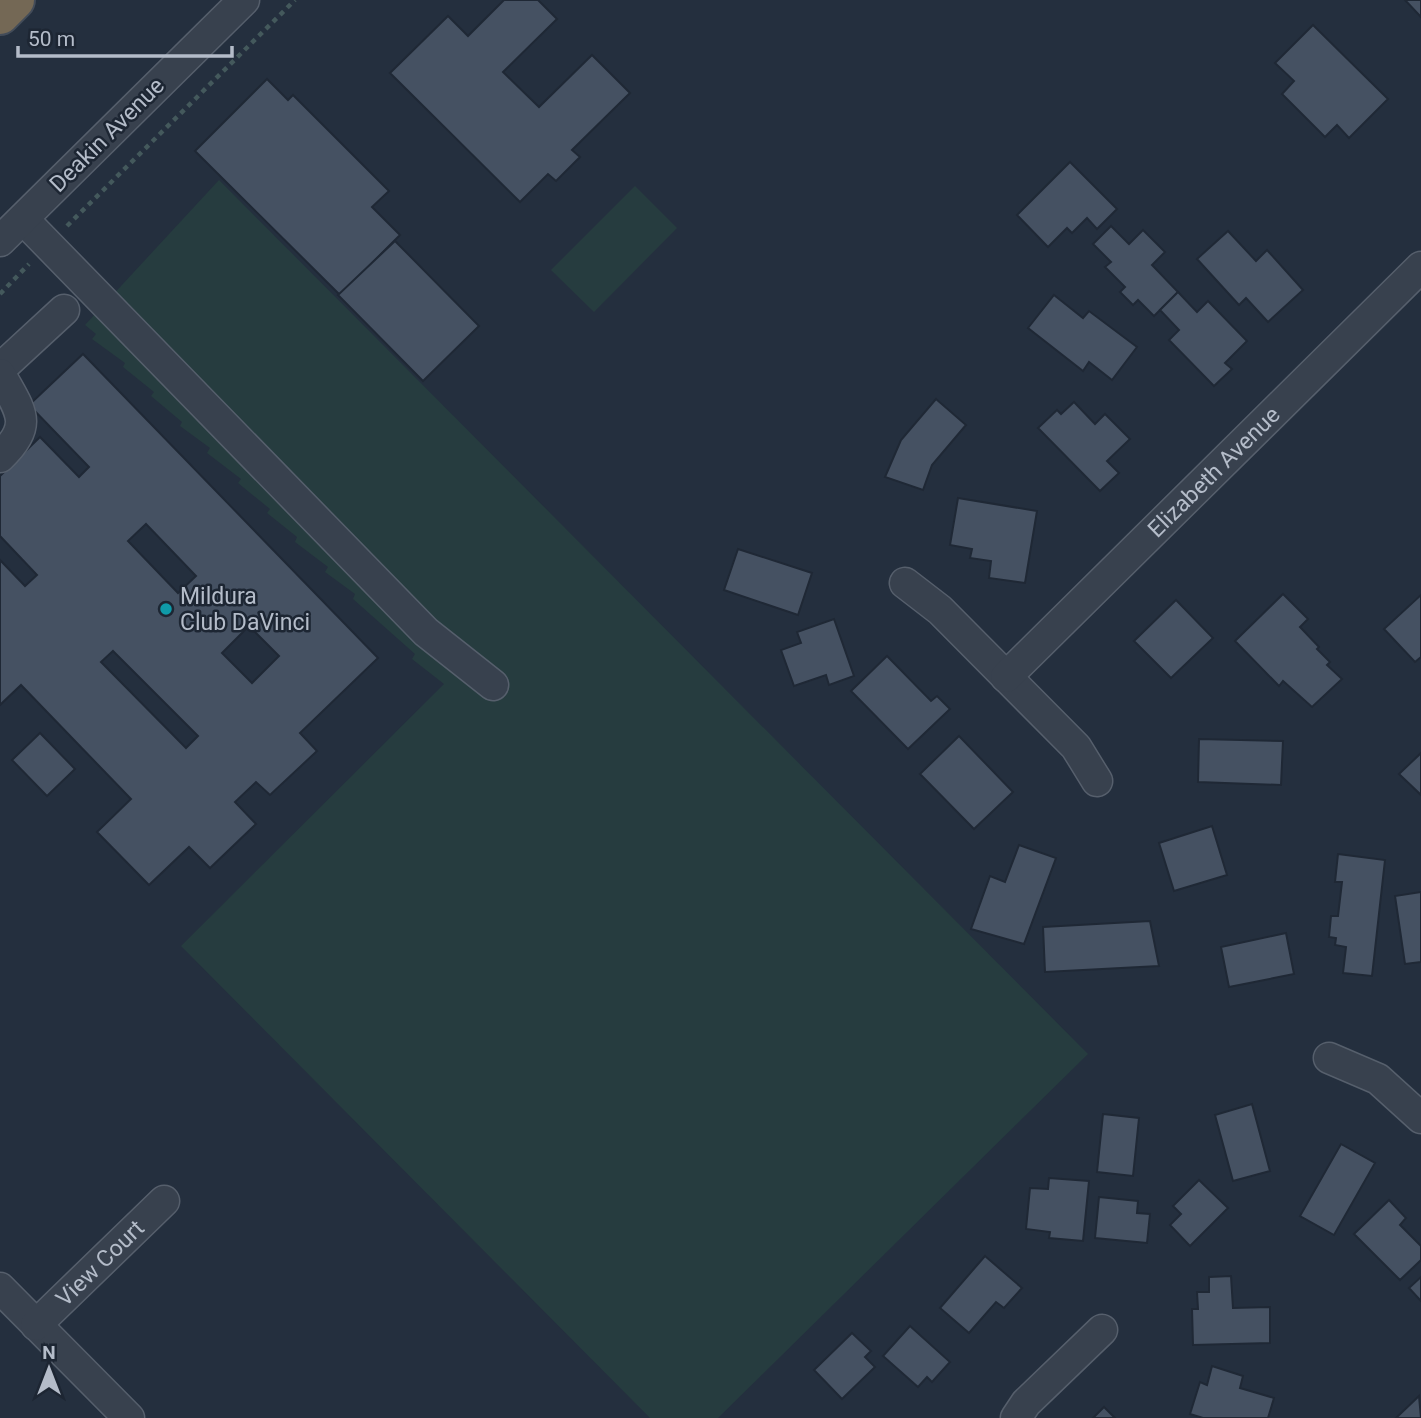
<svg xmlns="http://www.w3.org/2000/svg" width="1421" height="1418" viewBox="0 0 1421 1418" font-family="Roboto,sans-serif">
<rect width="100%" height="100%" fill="#242f3e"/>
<g fill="#263c3f">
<path d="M219,180L1088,1054L718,1418H650L181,946L444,684L412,659L415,654L353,599L355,594L325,572L328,567L295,542L297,537L267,513L270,509L238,483L241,479L207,453L210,448L180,426L182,422L151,396L154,392L123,367L125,363L92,339L96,334L85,325Z"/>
<path d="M635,186L677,228L594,312L551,270Z"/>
</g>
<g fill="#455162" stroke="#1f2835" stroke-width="2" fill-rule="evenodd">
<path d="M504,0H538L557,19L503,72L539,107L592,55L630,93L572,150L580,157L556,181L548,174L520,202L390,73L448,16L468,36Z"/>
<path d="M1405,0H1421V17Z"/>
<path d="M1313,25L1388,99L1349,138L1337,125L1325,137L1282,94L1294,81L1275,63Z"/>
<path d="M267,79L288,100L293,95L389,191L372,207L400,235L340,295L195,151Z"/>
<path d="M1070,162L1117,209L1097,229L1087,218L1072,233L1067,228L1048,247L1017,215Z"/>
<path d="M1111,226L1129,244L1143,230L1165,252L1152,265L1178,292L1154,316L1138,300L1133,305L1120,292L1125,287L1105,267L1111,262L1093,244Z"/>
<path d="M1228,231L1256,261L1267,250L1303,290L1268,322L1246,298L1239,305L1197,259Z"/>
<path d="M395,241L479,326L423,381L338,295Z"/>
<path d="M1178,292L1197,312L1208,301L1247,341L1225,363L1232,369L1214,386L1169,340L1179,330L1160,310Z"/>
<path d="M1054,295L1083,318L1089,311L1137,347L1112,380L1089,362L1083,371L1028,328Z"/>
<path d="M83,354L378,658L300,733L317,751L270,795L256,782L235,802L256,824L210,868L189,847L149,885L97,832L131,799L21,685L0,705V560L25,586L37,575L0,536V476L40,437L79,477L89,467L29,405ZM146,524L196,576L178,593L128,541ZM249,626L279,656L252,683L222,653ZM113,651L198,736L186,748L101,662Z"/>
<path d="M936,399L966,425L932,465L923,490L885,477L901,440Z"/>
<path d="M1074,402L1095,424L1105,414L1130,439L1107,461L1119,473L1100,491L1038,428L1057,410L1061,414Z"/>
<path d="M958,498L1037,511L1025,583L989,578L991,561L970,558L972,549L950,545Z"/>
<path d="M738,549L812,573L798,615L724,590Z"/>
<path d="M1283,594L1308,619L1300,627L1319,647L1317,649L1330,662L1327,665L1342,679L1312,707L1283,681L1279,686L1235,641Z"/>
<path d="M1421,595V657L1415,662L1384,629Z"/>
<path d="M1176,600L1213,638L1171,678L1134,641Z"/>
<path d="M834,619L854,676L829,685L826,675L794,686L781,650L801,643L797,632Z"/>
<path d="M887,656L931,701L937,696L950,709L908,749L851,691Z"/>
<path d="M40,733L75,769L47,796L12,760Z"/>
<path d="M959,736L1013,792L974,829L920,774Z"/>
<path d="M1199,739L1283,741L1281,785L1198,782Z"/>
<path d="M1421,753V795L1399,774Z"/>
<path d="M1212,826L1227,875L1174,891L1159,843Z"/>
<path d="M1019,845L1056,858L1024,944L971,929L990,876L1005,882Z"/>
<path d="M1338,854L1385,860L1372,976L1343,973L1346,947L1335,945L1336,938L1329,937L1331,916H1338L1342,882H1335Z"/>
<path d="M1421,892V962L1405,964L1395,896Z"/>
<path d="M1150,921L1159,966L1045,972L1043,927Z"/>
<path d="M1286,933L1294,974L1229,987L1221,947Z"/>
<path d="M1252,1104L1270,1171L1233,1181L1215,1115Z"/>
<path d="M1103,1114L1139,1118L1133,1176L1097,1172Z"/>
<path d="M1341,1144L1375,1163L1334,1235L1300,1216Z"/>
<path d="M1049,1178L1089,1181L1083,1241L1049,1238L1050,1232L1026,1229L1030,1188L1048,1189Z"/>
<path d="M1199,1180L1228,1208L1190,1246L1170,1225L1181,1214L1173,1206Z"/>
<path d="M1099,1197L1138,1201L1137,1213L1150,1214L1147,1243L1095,1238Z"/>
<path d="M1389,1200L1406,1218L1400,1225L1421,1246V1260L1400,1280L1354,1234Z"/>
<path d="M985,1256L1022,1288L1004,1308L996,1302L969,1333L940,1308Z"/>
<path d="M1231,1276L1233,1308L1270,1307V1343L1193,1345L1192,1309H1198L1197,1292H1209V1277Z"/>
<path d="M1421,1277V1301L1409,1288Z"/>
<path d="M910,1326L950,1362L932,1382L927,1377L918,1387L883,1356Z"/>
<path d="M852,1333L871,1351L865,1357L875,1367L842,1399L814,1370Z"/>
<path d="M1212,1366L1243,1376L1240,1388L1274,1398L1268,1418H1203L1190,1414L1200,1382L1207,1385Z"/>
<path d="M1419,1396L1421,1418H1396Z"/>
<path d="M1104,1407L1115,1418H1093Z"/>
</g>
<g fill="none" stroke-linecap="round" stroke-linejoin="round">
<g stroke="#565f6c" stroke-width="33">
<g id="minor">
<path d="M23,219L426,632L493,685"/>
<path d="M0,241L244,0"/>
<path d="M0,369L64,310"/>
<path d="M0,374C20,411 35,424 0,457"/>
<path d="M905,583L940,610L1076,747L1097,781"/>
<path id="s1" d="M1006,677L1421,267"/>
<path d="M1329,1058L1378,1079L1421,1118"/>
<path d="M0,1288L129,1418"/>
<path id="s2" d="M36,1325L164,1201"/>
<path d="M1016,1418L1026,1403L1102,1330"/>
</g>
</g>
<g stroke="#434c59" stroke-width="42">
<path id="highway" d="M0,15L15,0"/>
</g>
<g stroke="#44595c" stroke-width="4.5" stroke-dasharray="5 5" stroke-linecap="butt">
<path d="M67,226L295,0"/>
<path d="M0,294L29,264"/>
</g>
<use href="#minor" stroke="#38414e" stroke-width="30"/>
<use href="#highway" stroke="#746855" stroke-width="38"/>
</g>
<circle fill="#0f9aa8" stroke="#1d2633" stroke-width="2.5" cx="166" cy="609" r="7"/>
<g text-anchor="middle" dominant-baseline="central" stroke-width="5" stroke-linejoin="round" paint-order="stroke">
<g font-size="23" fill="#b4bcc9" stroke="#1d2633">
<text transform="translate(107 135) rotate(-45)">Deakin Avenue</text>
<text stroke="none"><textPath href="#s1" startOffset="292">Elizabeth Avenue</textPath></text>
<text stroke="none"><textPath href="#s2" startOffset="89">View Court</textPath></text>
</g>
<g font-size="23" fill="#b4bcc9" stroke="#1d2633" text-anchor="start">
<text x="180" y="596">Mildura<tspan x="180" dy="26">Club DaVinci</tspan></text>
</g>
</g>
<g transform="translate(49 1369)" stroke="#1d2633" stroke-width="5" paint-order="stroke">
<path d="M0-5L12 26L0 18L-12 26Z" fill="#b4bcc9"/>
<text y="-10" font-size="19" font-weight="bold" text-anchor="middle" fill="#b4bcc9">N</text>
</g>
<path d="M18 46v10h214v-10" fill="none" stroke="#b4bcc9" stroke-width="3.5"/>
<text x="28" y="46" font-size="21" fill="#b4bcc9" stroke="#1d2633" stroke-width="5" paint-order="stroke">50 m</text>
</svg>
